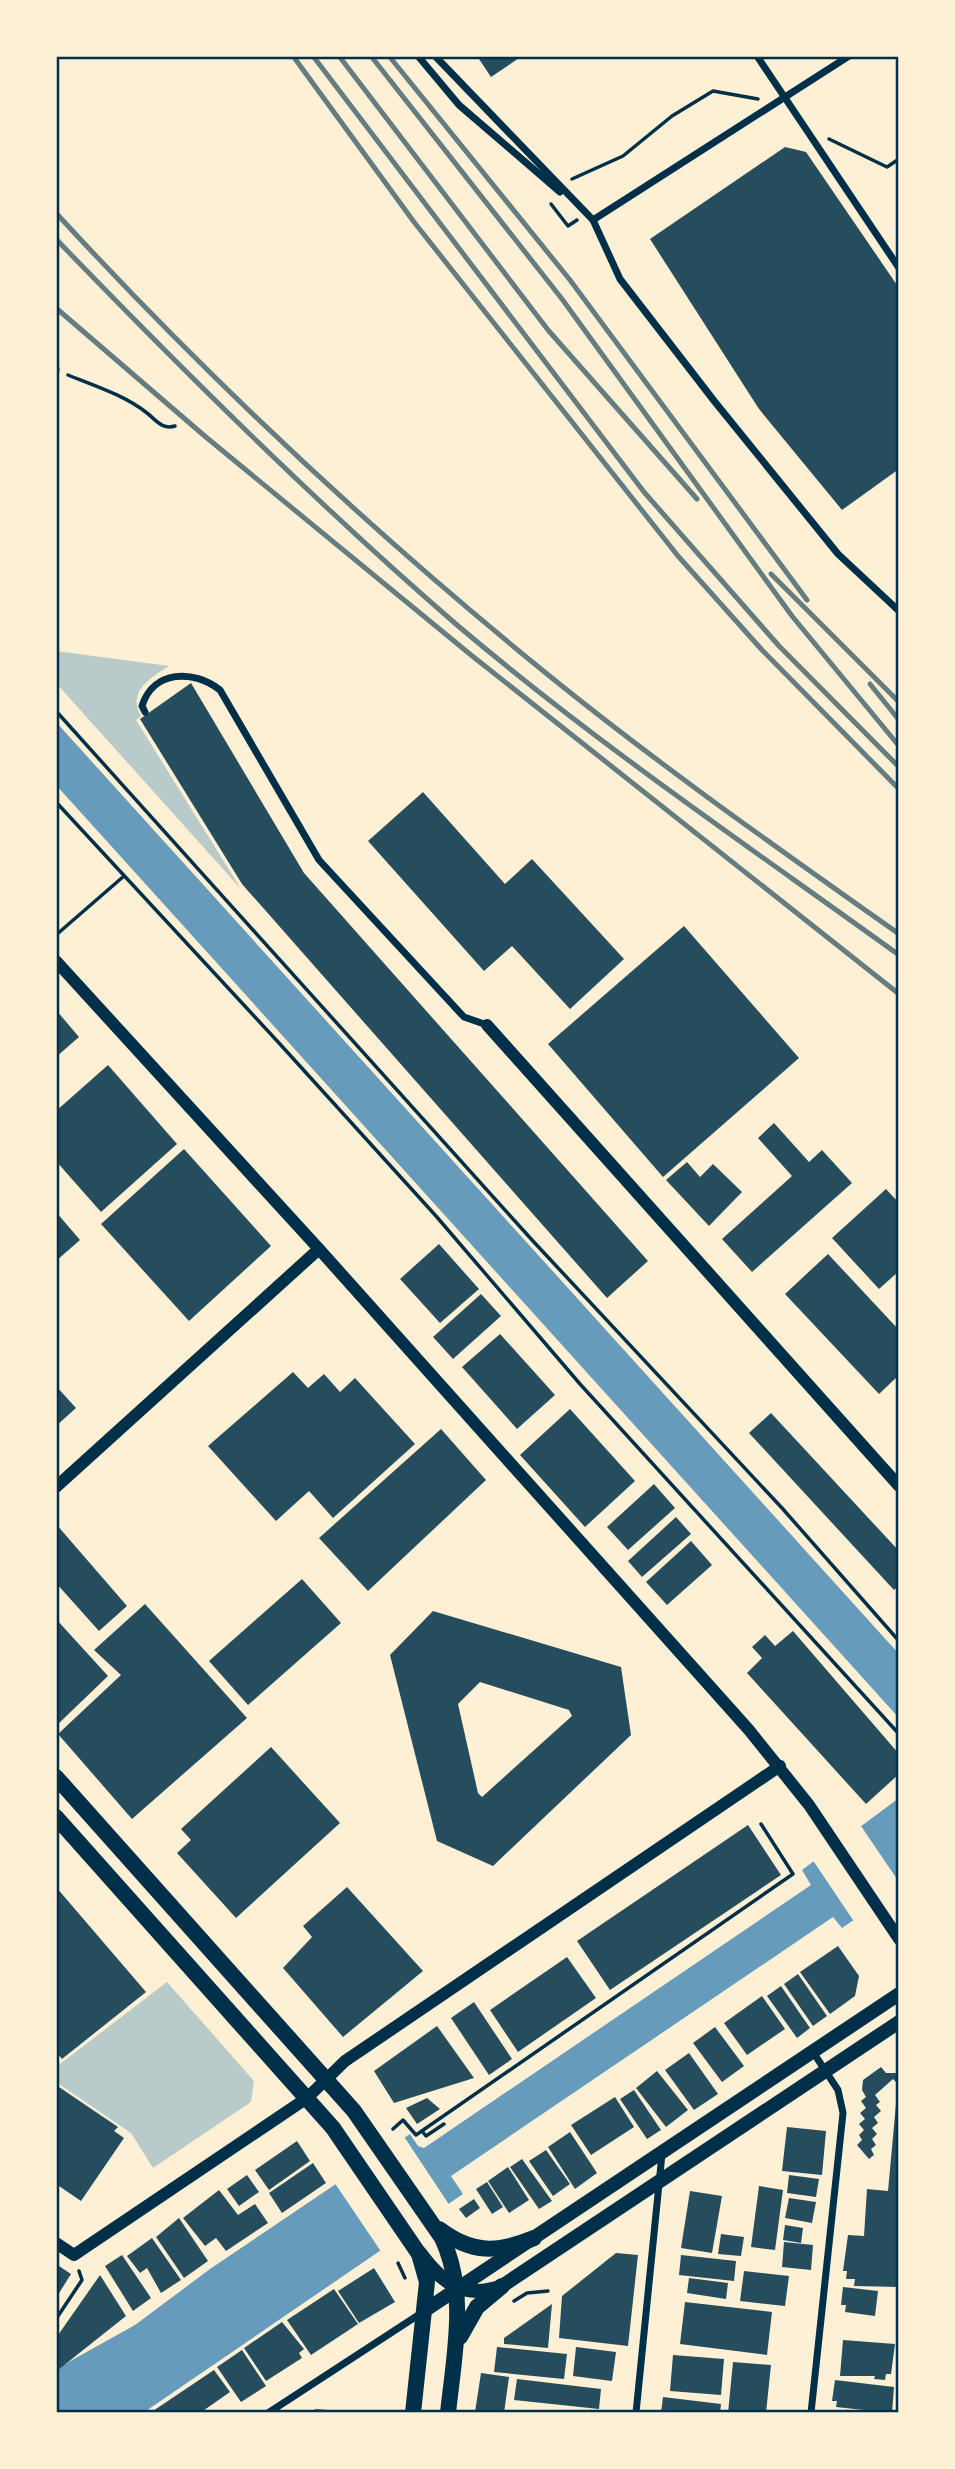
<svg xmlns="http://www.w3.org/2000/svg" width="955" height="2469" viewBox="0 0 955 2469" font-family="Inter,sans-serif">
<rect width="100%" height="100%" fill="#fdf0d5"/>
<g fill="#b9caca">
<path d="M56,651L169,666C150,678 127,692 141,716L136,720L241,889L56,683Z"/>
<path d="M167,1982L254,2081L251,2102L153,2168L131,2133L56,2082V2067Z"/>
</g>
<g fill="#669bbc">
<path d="M56,722L899,1654V1718L56,785Z"/>
<path d="M899,1798V1889L842,1928L833,1917L451,2176L463,2194L143,2413H56V2369L135,2325L210,2269L410,2134L418,2146L424,2148L811,1885L802,1870Z"/>
</g>
<g fill="#fdf0d5">
<path d="M861,1826L899,1882V1893L855,1923L812,1859Z"/>
<path d="M403,2135L450,2206L382,2253L334,2182Z"/>
</g>
<g fill="#264d5e" fill-rule="evenodd">
<path d="M477,56H522L491,77Z"/>
<path d="M785,147L806,152L899,288V469L842,510L759,409L650,239Z"/>
<path d="M191,683L304,873L648,1261L607,1298L242,884L140,719Z"/>
<path d="M423,792L505,884L532,859L624,959L570,1009L512,946L484,971L368,841Z"/>
<path d="M684,926L799,1058L663,1177L548,1044Z"/>
<path d="M56,1010L79,1037L56,1057Z"/>
<path d="M108,1065L177,1144L101,1212L56,1161V1111Z"/>
<path d="M774,1123L809,1162L822,1150L852,1183L752,1272L722,1239L792,1176L758,1138Z"/>
<path d="M184,1149L271,1246L189,1321L101,1224Z"/>
<path d="M687,1162L700,1177L713,1164L742,1192L709,1226L666,1180Z"/>
<path d="M886,1189L899,1203V1271L879,1289L832,1238Z"/>
<path d="M56,1212L80,1240L56,1261Z"/>
<path d="M439,1244L479,1289L440,1323L400,1279Z"/>
<path d="M828,1254L899,1330V1375L879,1394L785,1294Z"/>
<path d="M481,1294L501,1316L453,1359L433,1337Z"/>
<path d="M500,1334L555,1395L517,1429L462,1367Z"/>
<path d="M293,1372L308,1388L324,1374L340,1392L355,1378L415,1444L333,1518L309,1491L276,1521L208,1446Z"/>
<path d="M56,1386L76,1408L56,1426Z"/>
<path d="M570,1409L635,1481L585,1527L520,1455Z"/>
<path d="M771,1413L899,1551V1585L894,1590L749,1433Z"/>
<path d="M441,1429L486,1480L368,1591L319,1538Z"/>
<path d="M654,1484L675,1508L628,1550L607,1527Z"/>
<path d="M676,1517L691,1534L642,1577L628,1561Z"/>
<path d="M56,1524L127,1606L99,1631L56,1583Z"/>
<path d="M691,1541L712,1565L667,1605L646,1582Z"/>
<path d="M302,1579L341,1623L248,1705L209,1661Z"/>
<path d="M145,1604L247,1718L132,1819L58,1734L121,1675L94,1650Z"/>
<path d="M433,1611L621,1667L631,1735L493,1866L437,1841L390,1655ZM480,1682L569,1710L572,1716L482,1797L478,1793L458,1704Z"/>
<path d="M56,1619L108,1676L56,1726Z"/>
<path d="M793,1631L899,1754V1774L866,1804L747,1673L762,1658L752,1647L765,1635L775,1646Z"/>
<path d="M271,1747L340,1823L236,1918L177,1853L191,1840L181,1829Z"/>
<path d="M748,1825L781,1875L610,1990L577,1941Z"/>
<path d="M56,1887L146,1992L62,2059L56,2052Z"/>
<path d="M347,1887L423,1971L343,2037L283,1968L312,1937L303,1926Z"/>
<path d="M838,1946L859,1976L855,1996L830,2014L800,1972Z"/>
<path d="M567,1957L596,1998L518,2052L490,2010Z"/>
<path d="M798,1974L827,2016L813,2026L784,1984Z"/>
<path d="M781,1986L810,2028L797,2038L767,1996Z"/>
<path d="M762,1996L785,2029L747,2055L724,2023Z"/>
<path d="M474,2002L512,2059L489,2075L451,2018Z"/>
<path d="M437,2026L474,2078L394,2103L374,2071Z"/>
<path d="M715,2027L744,2066L722,2082L693,2043Z"/>
<path d="M689,2053L718,2094L694,2110L665,2070Z"/>
<path d="M881,2067L886,2073H899V2085L893,2079L875,2095L880,2102L876,2105L881,2111L874,2117L878,2123L872,2128L877,2134L872,2139L876,2145L871,2149L874,2155L869,2159L857,2145L862,2140L859,2135L864,2130L859,2124L865,2119L860,2113L866,2108L861,2101L866,2097L862,2090L863,2080Z"/>
<path d="M657,2071L688,2110L666,2127L636,2088Z"/>
<path d="M56,2085L118,2127L114,2131L124,2138L81,2201L56,2184Z"/>
<path d="M634,2090L661,2130L647,2139L620,2099Z"/>
<path d="M615,2097L634,2127L591,2155L571,2125Z"/>
<path d="M427,2098L440,2109L417,2124L406,2108Z"/>
<path d="M896,2104H899V2287L854,2286L855,2279H846L847,2271H843L848,2235L864,2236L867,2189L888,2191Z"/>
<path d="M787,2127L826,2131L822,2175L782,2171Z"/>
<path d="M570,2132L597,2173L575,2189L548,2147Z"/>
<path d="M297,2141L310,2161L269,2190L255,2170Z"/>
<path d="M546,2150L570,2184L553,2196L529,2161Z"/>
<path d="M522,2159L552,2201L539,2209L510,2167Z"/>
<path d="M313,2163L326,2183L282,2213L269,2193Z"/>
<path d="M508,2167L529,2200L509,2213L488,2181Z"/>
<path d="M247,2175L259,2192L239,2206L227,2189Z"/>
<path d="M789,2175L819,2179L816,2197L787,2193Z"/>
<path d="M487,2182L503,2207L492,2214L476,2189Z"/>
<path d="M759,2186L783,2190L775,2250L751,2247Z"/>
<path d="M219,2190L238,2215L255,2204L268,2223L226,2251L216,2238L205,2246L183,2218Z"/>
<path d="M690,2191L722,2196L712,2253L681,2248Z"/>
<path d="M789,2198L816,2202L812,2223L785,2218Z"/>
<path d="M474,2199L480,2208L466,2218L459,2209Z"/>
<path d="M179,2218L208,2261L184,2278L156,2237Z"/>
<path d="M785,2225L803,2228L801,2243L783,2240Z"/>
<path d="M721,2234L744,2237L741,2256L718,2254Z"/>
<path d="M152,2238L181,2280L161,2293L147,2268L140,2273L127,2256Z"/>
<path d="M784,2242L813,2245L811,2270L782,2267Z"/>
<path d="M616,2253L638,2255L628,2346L559,2338L562,2296Z"/>
<path d="M122,2255L151,2298L133,2311L105,2266Z"/>
<path d="M681,2255L736,2261L734,2281L679,2275Z"/>
<path d="M56,2264L71,2274L56,2298Z"/>
<path d="M374,2268L395,2302L359,2323L338,2291Z"/>
<path d="M744,2271L789,2276L785,2306L740,2301Z"/>
<path d="M100,2275L126,2316L58,2370L56,2338Z"/>
<path d="M689,2278L728,2283L726,2299L687,2293Z"/>
<path d="M843,2287L878,2291L875,2316L845,2312L846,2305H841Z"/>
<path d="M334,2289L358,2324L311,2355L287,2320Z"/>
<path d="M685,2302L772,2312L767,2355L680,2344Z"/>
<path d="M552,2304L548,2348L504,2344V2338Z"/>
<path d="M282,2322L304,2349L299,2353L302,2358L266,2381L244,2348Z"/>
<path d="M843,2340L895,2344L891,2374H886L885,2380L874,2379L875,2376H840Z"/>
<path d="M497,2347L567,2354L564,2379L494,2372Z"/>
<path d="M576,2347L616,2352L612,2381L573,2376Z"/>
<path d="M242,2350L266,2386L241,2402L217,2367Z"/>
<path d="M673,2355L724,2359L721,2395L670,2391Z"/>
<path d="M733,2362L771,2365L766,2413H728Z"/>
<path d="M214,2370L230,2392L200,2413H150Z"/>
<path d="M481,2373L509,2377L504,2413L475,2412Z"/>
<path d="M517,2379L601,2389L599,2409L514,2400Z"/>
<path d="M835,2380L894,2387L892,2413L836,2407L837,2401H832Z"/>
<path d="M663,2397L721,2404L720,2413H661Z"/>
<path d="M315,2409L341,2411V2413H314Z"/>
</g>
<g fill="none" stroke-linecap="round" stroke-linejoin="round">
<g stroke="#003049" stroke-width="3.5">
<path d="M829,139L887,167L899,159"/>
<path d="M572,179L623,156L672,116L713,91L758,99"/>
<path d="M551,204L568,226L577,220"/>
<path d="M68,375C95,386 124,395 147,413C156,420 162,430 175,426"/>
<path d="M56,711L532,1240L782,1508L899,1641"/>
<path d="M56,802L279,1043L436,1216L580,1384L899,1734"/>
<path d="M56,935L124,876"/>
<path d="M393,2129L403,2120L416,2135L793,1874L761,1824"/>
<path d="M422,2131L426,2136L444,2124"/>
<path d="M398,2263L405,2278"/>
<path d="M514,2301L527,2293L548,2291"/>
<path d="M56,2319L82,2280L79,2271"/>
</g>
<g stroke="#003049" stroke-width="7">
<path d="M418,56L459,105L560,192"/>
<path d="M435,56L593,220L620,279L715,402L838,554L899,611"/>
<path d="M757,56L899,268"/>
<path d="M593,220L849,56"/>
<path d="M56,369V370"/>
<path d="M145,712L142,706C153,670 194,669 220,690L319,860L464,1017L487,1025"/>
<path d="M268,2413L423,2312"/>
<path d="M636,2413L662,2154"/>
<path d="M811,2413L843,2113L838,2090L813,2052"/>
</g>
<g stroke="#003049" stroke-width="12">
<path d="M56,961L319,1249L749,1730L809,1805L899,1939"/>
<path d="M487,1025L899,1486"/>
<path d="M56,1487L319,1249"/>
<path d="M56,2243L74,2255L307,2098L345,2061L780,1766"/>
</g>
<g stroke="#003049" stroke-width="14">
<path d="M420,2253C442,2283 464,2300 502,2286L899,2022"/>
<path d="M424,2311L899,1994"/>
</g>
<g stroke="#003049" stroke-width="16">
<path d="M56,1777L354,2111L442,2238C468,2293 454,2355 448,2413"/>
<path d="M56,1817L333,2128L419,2254L427,2282L413,2413"/>
<path d="M439,2229C472,2254 498,2253 534,2238"/>
<path d="M460,2337L477,2307L502,2286"/>
</g>
<g stroke="#657d81" stroke-width="5">
<path d="M293,56L414,222L678,556L762,650L899,789"/>
<path d="M313,56L644,492L779,646L899,767"/>
<path d="M339,56L548,330L697,499"/>
<path d="M371,56L562,299L792,616L899,746"/>
<path d="M389,56L570,280L807,600"/>
<path d="M56,213C204,374 366,526 536,665C652,760 776,847 899,934"/>
<path d="M56,239C184,372 317,504 457,625C597,744 751,848 899,955"/>
<path d="M56,308L207,438L471,655L899,994"/>
<path d="M771,574L899,702"/>
<path d="M870,684L899,720"/>
</g>
</g>
<rect width="955" height="2469" fill="none" stroke="#fdf0d5" stroke-width="116"/>
<rect x="58" y="58" width="839" height="2353" fill="none" stroke="#003049" stroke-width="2.5"/>
</svg>
